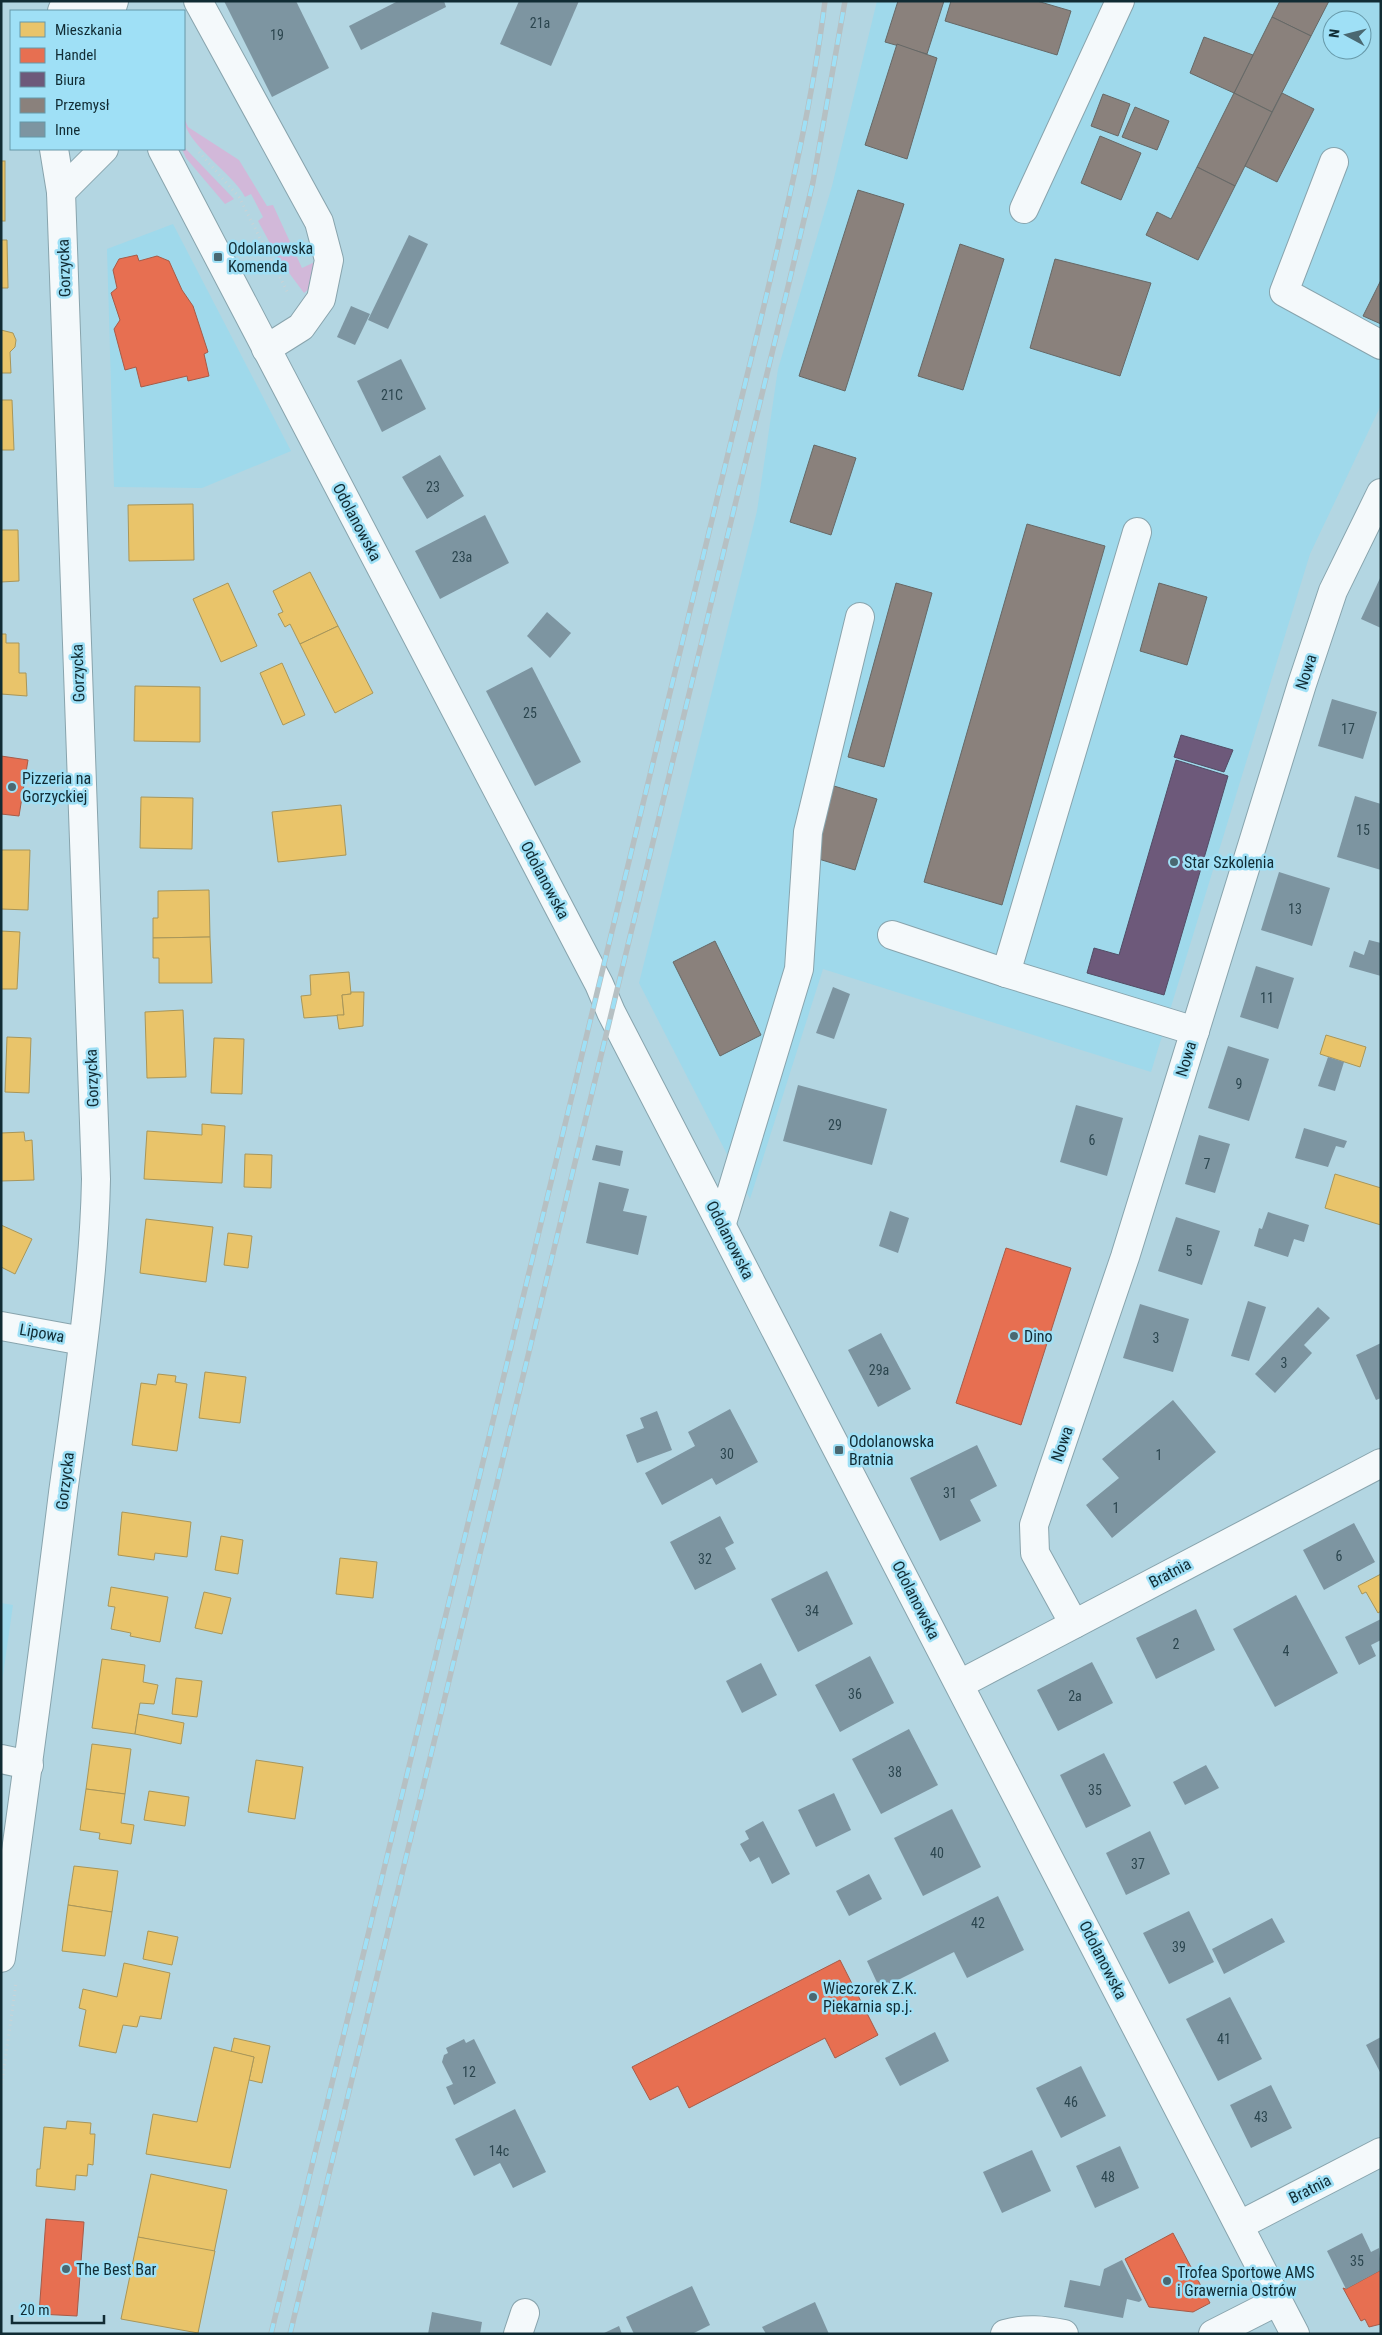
<svg xmlns="http://www.w3.org/2000/svg" width="1382" height="2335" viewBox="0 0 1382 2335" font-family="'Roboto Condensed',sans-serif">
<rect width="100%" height="100%" fill="#b3d6e2"/>
<g fill="#9fd9eb" fill-rule="evenodd">
<path d="M877,1H1381V405L1310,554L1151,1072L823,969L750,1199L639,983L757,511L778,369L832,186ZM1332,20H1362V50H1332Z"/>
<path d="M173,224L291,451L202,488L114,487L107,249Z"/>
<path d="M1,1603L13,1605L1,1689Z"/>
</g>
<g fill="#d2b8d9">
<path d="M184,118L188,127L239,160L267,206L273,205L302,268L319,260L312,286L304,293L278,258L258,221L263,217L251,194L245,197C234,174 184,143 184,118Z"/>
<path d="M184,147L234,199L225,204L186,158L182,149Z"/>
</g>
<g fill="#e9c46a" stroke="#a8965a">
<rect x="1" y="161" width="4" height="60"/>
<path d="M1,240H7L8,288H1Z"/>
<path d="M1,330L13,333L16,340L15,347L10,352L11,373H1Z"/>
<path d="M1,400H12L14,450H1Z"/>
<path d="M193,504L194,560L129,561L128,505Z"/>
<path d="M1,530H18L19,581L1,582Z"/>
<path d="M310,572L338,626L300,644L290,624L285,627L278,614L283,612L273,591Z"/>
<path d="M228,583L257,646L221,662L193,599Z"/>
<path d="M338,626L373,693L335,713L300,644Z"/>
<path d="M1,634H6V643H19V673H26L27,696L1,694Z"/>
<path d="M282,663L305,715L283,725L260,673Z"/>
<path d="M135,686L200,687V742L134,741Z"/>
<path d="M141,797L193,798L192,849L140,848Z"/>
<path d="M341,805L346,855L278,862L272,812Z"/>
<path d="M1,850H30L28,910L1,909Z"/>
<path d="M209,890L210,937L153,938V918H158V891Z"/>
<path d="M1,931L20,932L17,989H1Z"/>
<path d="M210,937L212,983H159V958H153V938Z"/>
<path d="M349,972L351,994L342,995L344,1015L304,1018L301,996L311,995L310,975Z"/>
<path d="M351,992H364L363,1026L339,1029L337,1015H344L342,995L351,994Z"/>
<path d="M183,1010L186,1077L147,1078L145,1012Z"/>
<path d="M1326,1035L1366,1047L1360,1067L1320,1054Z"/>
<path d="M7,1037L31,1038L29,1093L5,1092Z"/>
<path d="M214,1038L244,1039L242,1094L211,1093Z"/>
<path d="M202,1124L225,1126L222,1183L144,1179L147,1131L202,1135Z"/>
<path d="M24,1132L25,1141L32,1140L34,1180L1,1181V1133Z"/>
<path d="M245,1154L272,1155L271,1188L244,1187Z"/>
<path d="M1335,1174L1381,1188V1225L1325,1208Z"/>
<path d="M146,1219L213,1227L206,1282L140,1273Z"/>
<path d="M1,1225L32,1239L15,1274L1,1267Z"/>
<path d="M228,1233L252,1236L248,1268L224,1265Z"/>
<path d="M205,1372L246,1377L240,1423L199,1418Z"/>
<path d="M158,1374L176,1376L175,1382L187,1384L177,1451L132,1445L141,1383L156,1385Z"/>
<path d="M122,1512L191,1522L187,1557L155,1553L154,1560L118,1555Z"/>
<path d="M221,1536L243,1540L238,1574L215,1570Z"/>
<path d="M340,1558L377,1562L373,1598L336,1594Z"/>
<path d="M1381,1574V1611L1378,1613L1366,1592L1362,1594L1358,1586Z"/>
<path d="M111,1587L168,1597L160,1642L130,1636L131,1633L111,1629L115,1607L108,1606Z"/>
<path d="M204,1592L231,1598L222,1634L195,1628Z"/>
<path d="M102,1659L145,1665L143,1682L158,1685L154,1704L140,1703L135,1734L92,1728Z"/>
<path d="M176,1678L202,1681L197,1717L172,1714Z"/>
<path d="M138,1714L184,1723L181,1744L135,1734Z"/>
<path d="M92,1744L131,1749L125,1794L86,1789Z"/>
<path d="M256,1760L303,1767L295,1819L248,1812Z"/>
<path d="M86,1789L125,1794L121,1823L134,1825L131,1844L99,1839L100,1833L80,1830Z"/>
<path d="M149,1791L189,1797L185,1826L144,1820Z"/>
<path d="M74,1866L118,1871L112,1912L68,1905Z"/>
<path d="M68,1905L112,1912L105,1956L62,1951Z"/>
<path d="M148,1931L178,1937L172,1965L143,1959Z"/>
<path d="M124,1963L170,1973L161,2019L140,2016L137,2027L123,2025L116,2053L79,2046L86,2010L79,2008L83,1989L117,1997Z"/>
<path d="M234,2038L270,2046L262,2083L249,2080L254,2057L231,2052Z"/>
<path d="M214,2047L254,2057L230,2168L146,2154L153,2114L197,2122Z"/>
<path d="M67,2121L91,2123L90,2134H95L93,2165L88,2164L87,2176L76,2175L75,2190L36,2186L37,2169H40L44,2127L66,2129Z"/>
<path d="M151,2174L227,2190L214,2253L138,2237Z"/>
<path d="M138,2237L215,2251L198,2333L121,2319Z"/>
</g>
<g fill="#e76f51" stroke="#a75b48">
<path d="M137,255L139,261L157,256L169,261L182,290L193,306L208,352L204,354L209,376L188,381L187,376L141,387L136,367L125,370L114,329L120,320L111,293L117,288L113,270L119,259Z"/>
<path d="M1,756L28,760L19,816L1,814Z"/>
<path d="M1006,1248L1071,1268L1021,1425L956,1403Z"/>
<path d="M840,1960L878,2035L835,2058L825,2038L689,2108L678,2086L650,2100L632,2067Z"/>
<path d="M46,2219L84,2222L77,2316L39,2314Z"/>
<path d="M1173,2233L1210,2303L1193,2312L1149,2307L1125,2259Z"/>
<path d="M1381,2270V2324L1369,2327L1365,2319L1361,2321L1343,2288L1346,2289Z"/>
</g>
<g fill="#6d597a" stroke="#514c65">
<path d="M1181,735L1233,750L1224,772L1174,757Z"/>
<path d="M1176,760L1228,776L1164,995L1087,973L1094,948L1119,955Z"/>
</g>
<g fill="#8a817c" stroke="#666866">
<path d="M898,1H944L927,54L885,42Z"/>
<path d="M951,1H1037L1071,11L1057,55L945,21Z"/>
<path d="M1280,1H1329L1311,36L1272,17Z"/>
<path d="M1272,17L1311,36L1272,112L1234,93Z"/>
<path d="M1204,37L1253,55L1234,93L1190,73Z"/>
<path d="M897,44L937,58L907,159L865,145Z"/>
<path d="M1234,93L1272,112L1235,186L1197,167Z"/>
<path d="M1282,93L1314,109L1277,182L1245,166Z"/>
<path d="M1103,94L1130,104L1118,136L1091,126Z"/>
<path d="M1135,107L1169,121L1157,150L1122,137Z"/>
<path d="M1100,136L1141,153L1121,200L1081,183Z"/>
<path d="M1197,167L1235,186L1198,260L1146,235L1157,212L1171,219Z"/>
<path d="M858,190L904,204L845,391L799,376Z"/>
<path d="M960,244L1004,259L963,390L918,376Z"/>
<path d="M1055,259L1151,283L1120,376L1030,348Z"/>
<path d="M1381,280V324L1363,316Z"/>
<path d="M814,445L856,458L831,535L790,522Z"/>
<path d="M1027,524L1105,546L1002,905L924,882Z"/>
<path d="M896,583L932,593L884,767L848,757Z"/>
<path d="M1159,583L1207,597L1187,665L1140,651Z"/>
<path d="M834,786L877,799L855,870L812,857Z"/>
<path d="M715,941L761,1035L720,1056L673,962Z"/>
</g>
<g fill="#7d95a1">
<path d="M224,1H296L329,68L272,97Z"/>
<path d="M398,1H444L446,7L361,50L349,26Z"/>
<path d="M519,1H579L551,66L500,44Z"/>
<path d="M409,235L428,244L388,329L368,320Z"/>
<path d="M351,306L370,314L355,345L337,337Z"/>
<path d="M401,359L426,409L382,432L357,381Z"/>
<path d="M440,455L464,496L427,519L402,477Z"/>
<path d="M485,515L509,563L440,599L415,551Z"/>
<path d="M1381,576V628L1361,619Z"/>
<path d="M547,612L571,633L550,658L527,636Z"/>
<path d="M532,667L581,762L535,786L486,691Z"/>
<path d="M1332,699L1377,712L1363,759L1318,746Z"/>
<path d="M1355,796L1381,804V870L1337,857Z"/>
<path d="M1279,872L1330,888L1312,946L1261,930Z"/>
<path d="M1369,940L1381,943V976L1349,967L1354,951L1364,955Z"/>
<path d="M1256,966L1294,978L1278,1029L1240,1017Z"/>
<path d="M833,987L850,994L834,1039L816,1033Z"/>
<path d="M1228,1046L1269,1059L1249,1121L1208,1108Z"/>
<path d="M1328,1057L1344,1062L1335,1091L1318,1086Z"/>
<path d="M798,1085L887,1109L872,1165L783,1141Z"/>
<path d="M1076,1105L1123,1118L1107,1176L1060,1162Z"/>
<path d="M1304,1128L1347,1141L1344,1148L1336,1146L1328,1167L1295,1158Z"/>
<path d="M1199,1135L1230,1144L1215,1193L1185,1184Z"/>
<path d="M596,1145L623,1151L620,1166L592,1160Z"/>
<path d="M599,1182L629,1189L623,1211L647,1216L638,1255L586,1243Z"/>
<path d="M890,1211L909,1218L898,1253L879,1246Z"/>
<path d="M1268,1212L1309,1225L1304,1242L1294,1239L1288,1257L1254,1246L1259,1228L1262,1229Z"/>
<path d="M1176,1217L1220,1231L1202,1285L1158,1271Z"/>
<path d="M1248,1301L1266,1307L1249,1361L1231,1356Z"/>
<path d="M1140,1304L1189,1319L1173,1372L1123,1358Z"/>
<path d="M1318,1307L1330,1318L1304,1345L1312,1353L1275,1393L1255,1374Z"/>
<path d="M881,1333L911,1389L878,1407L848,1350Z"/>
<path d="M1381,1343V1398L1376,1400L1356,1355Z"/>
<path d="M1173,1400L1216,1452L1112,1538L1086,1505L1119,1478L1102,1459Z"/>
<path d="M730,1409L758,1462L716,1485L712,1478L662,1505L645,1473L695,1446L688,1432Z"/>
<path d="M657,1411L672,1450L637,1463L626,1435L644,1428L640,1418Z"/>
<path d="M977,1445L997,1486L970,1500L981,1521L940,1541L910,1478Z"/>
<path d="M720,1516L734,1543L725,1548L736,1569L695,1590L670,1542Z"/>
<path d="M1354,1523L1375,1562L1324,1590L1303,1550Z"/>
<path d="M827,1571L853,1624L798,1652L771,1599Z"/>
<path d="M1296,1595L1338,1673L1275,1707L1233,1629Z"/>
<path d="M1196,1609L1215,1650L1156,1679L1136,1638Z"/>
<path d="M1381,1619V1640L1371,1645L1376,1656L1359,1665L1345,1637Z"/>
<path d="M870,1656L894,1703L840,1732L815,1685Z"/>
<path d="M1092,1662L1113,1703L1058,1731L1037,1690Z"/>
<path d="M761,1663L777,1695L742,1713L726,1681Z"/>
<path d="M909,1729L938,1785L881,1814L852,1759Z"/>
<path d="M1104,1753L1131,1806L1086,1828L1060,1775Z"/>
<path d="M1206,1765L1219,1788L1185,1805L1173,1782Z"/>
<path d="M834,1793L851,1830L816,1847L798,1810Z"/>
<path d="M952,1809L981,1867L923,1896L894,1838Z"/>
<path d="M763,1821L790,1874L772,1884L759,1857L750,1862L740,1844L749,1839L745,1831Z"/>
<path d="M1150,1831L1170,1874L1126,1895L1106,1853Z"/>
<path d="M869,1874L882,1899L849,1916L836,1891Z"/>
<path d="M998,1896L1024,1950L967,1978L954,1952L880,1989L867,1961Z"/>
<path d="M1189,1911L1214,1962L1169,1984L1143,1933Z"/>
<path d="M1272,1918L1285,1942L1224,1974L1212,1949Z"/>
<path d="M1230,1997L1262,2059L1218,2081L1186,2019Z"/>
<path d="M935,2032L949,2061L900,2086L885,2058Z"/>
<path d="M1381,2037V2074L1366,2045Z"/>
<path d="M464,2039L466,2043L474,2039L496,2083L454,2105L446,2087L453,2084L442,2062L444,2055L448,2053L446,2048Z"/>
<path d="M1081,2066L1106,2116L1061,2138L1036,2088Z"/>
<path d="M1271,2085L1292,2128L1251,2148L1230,2105Z"/>
<path d="M515,2109L546,2172L513,2188L500,2163L474,2176L455,2139Z"/>
<path d="M1120,2146L1139,2188L1095,2208L1076,2166Z"/>
<path d="M1032,2150L1051,2191L1002,2213L983,2172Z"/>
<path d="M1362,2233L1371,2252L1379,2248L1381,2270L1346,2289L1327,2251Z"/>
<path d="M1122,2260L1142,2300L1139,2302L1127,2299L1123,2318L1064,2307L1070,2280L1100,2286L1104,2269Z"/>
<path d="M692,2286L710,2325L692,2334H634L626,2317Z"/>
<path d="M815,2302L829,2334H766L762,2327Z"/>
<path d="M432,2312L482,2322L480,2334H428Z"/>
<path d="M619,2326L622,2334H602Z"/>
</g>
<g fill="none" stroke-linecap="round" stroke-linejoin="round">
<g stroke="#88a4ad" stroke-width="30">
<g id="minor">
<path d="M198,1L319,222L329,260L321,299L301,327L266,349"/>
<path d="M62,11L66,1"/>
<path d="M111,11L114,1"/>
<path d="M1334,162L1284,292L1381,345"/>
<path d="M61,192L104,149"/>
<path d="M1024,209L1120,1"/>
<path d="M892,935L1006,973L1195,1031"/>
<path d="M1006,973L1137,532"/>
<path d="M722,1223L799,969L808,832L860,617"/>
<path d="M1,1326L83,1341"/>
<path d="M1074,1624L1035,1553L1034,1525L1125,1257L1302,684L1333,591L1381,493"/>
<path d="M960,1684L1381,1463"/>
<path d="M1,1759L29,1765"/>
<path d="M1,1958C23,1803 44,1648 63,1493C77,1389 94,1284 96,1179L61,192L54,149"/>
<path d="M1240,2225L1381,2152"/>
<path d="M518,2334L525,2313"/>
<path d="M1005,2334C1026,2328 1043,2330 1064,2334"/>
<path d="M1213,2334L1278,2301"/>
</g>
</g>
<g stroke="#88a4ad" stroke-width="30">
<g id="major">
<path d="M85,1L91,11"/>
<path d="M162,149L599,984L611,1012L1295,2334"/>
</g>
</g>
<g stroke="#c8d3d7" stroke-width="3" stroke-dasharray="1 4" stroke-linecap="butt">
<path d="M199,152L239,197L288,293"/>
<path d="M1,2090L16,1983"/>
</g>
<use href="#minor" stroke="#f4f9fb" stroke-width="28"/>
<use href="#major" stroke="#f4f9fb" stroke-width="28"/>
<g stroke="#b6c0c3" stroke-width="5.5">
<g id="rail">
<path d="M271,2334L763,310C787,208 812,106 825,1"/>
<path d="M290,2334L782,312L813,182L845,1"/>
</g>
</g>
<use href="#rail" stroke="#9fe0f6" stroke-width="4" stroke-dasharray="11" stroke-linecap="butt"/>
</g>
<g fill="#4a6871" stroke="#9fe0f6" stroke-width="2">
<rect x="213" y="252" width="10" height="10" rx="2.5"/>
<circle cx="12" cy="787" r="5"/>
<circle cx="1174" cy="862" r="5"/>
<circle cx="1014" cy="1336" r="5"/>
<rect x="834" y="1445" width="10" height="10" rx="2.5"/>
<circle cx="813" cy="1997" r="5"/>
<circle cx="66" cy="2269" r="5"/>
<circle cx="1167" cy="2281" r="5"/>
</g>
<g text-anchor="middle" dominant-baseline="central" stroke-width="5" stroke-linejoin="round" paint-order="stroke">
<g font-size="14" fill="#2c464f">
<text x="540" y="23">21a</text>
<text x="277" y="35">19</text>
<text x="392" y="395">21C</text>
<text x="433" y="487">23</text>
<text x="462" y="557">23a</text>
<text x="530" y="713">25</text>
<text x="1348" y="729">17</text>
<text x="1363" y="830">15</text>
<text x="1295" y="909">13</text>
<text x="1267" y="998">11</text>
<text x="1239" y="1084">9</text>
<text x="835" y="1125">29</text>
<text x="1092" y="1140">6</text>
<text x="1207" y="1164">7</text>
<text x="1189" y="1251">5</text>
<text x="1156" y="1338">3</text>
<text x="1284" y="1363">3</text>
<text x="879" y="1370">29a</text>
<text x="727" y="1454">30</text>
<text x="1159" y="1455">1</text>
<text x="950" y="1493">31</text>
<text x="1116" y="1508">1</text>
<text x="1339" y="1556">6</text>
<text x="705" y="1559">32</text>
<text x="812" y="1611">34</text>
<text x="1176" y="1644">2</text>
<text x="1286" y="1651">4</text>
<text x="855" y="1694">36</text>
<text x="1075" y="1696">2a</text>
<text x="895" y="1772">38</text>
<text x="1095" y="1790">35</text>
<text x="937" y="1853">40</text>
<text x="1138" y="1864">37</text>
<text x="978" y="1923">42</text>
<text x="1179" y="1947">39</text>
<text x="1224" y="2039">41</text>
<text x="469" y="2072">12</text>
<text x="1071" y="2102">46</text>
<text x="1261" y="2117">43</text>
<text x="499" y="2151">14c</text>
<text x="1108" y="2177">48</text>
<text x="1357" y="2261">35</text>
</g>
<g font-size="16" fill="#112c34" stroke="#9fe0f6" text-anchor="start">
<text x="228" y="248">Odolanowska<tspan x="228" dy="18">Komenda</tspan></text>
<text x="22" y="778">Pizzeria na<tspan x="22" dy="18">Gorzyckiej</tspan></text>
<text x="1184" y="862">Star Szkolenia</text>
<text x="1024" y="1336">Dino</text>
<text x="849" y="1441">Odolanowska<tspan x="849" dy="18">Bratnia</tspan></text>
<text x="823" y="1988">Wieczorek Z.K.<tspan x="823" dy="18">Piekarnia sp.j.</tspan></text>
<text x="76" y="2269">The Best Bar</text>
<text x="1177" y="2272">Trofea Sportowe AMS<tspan x="1177" dy="18">i Grawernia Ostrów</tspan></text>
</g>
<g font-size="16" fill="#112c34" stroke="#9fe0f6">
<text transform="translate(64 268) rotate(-92)">Gorzycka</text>
<text transform="translate(357 522) rotate(62)">Odolanowska</text>
<text transform="translate(1306 672) rotate(-72)">Nowa</text>
<text transform="translate(78 673) rotate(-92)">Gorzycka</text>
<text transform="translate(545 880) rotate(62)">Odolanowska</text>
<text transform="translate(1186 1059) rotate(-73)">Nowa</text>
<text transform="translate(92 1078) rotate(-92)">Gorzycka</text>
<text transform="translate(730 1240) rotate(63)">Odolanowska</text>
<text transform="translate(42 1333) rotate(10)">Lipowa</text>
<text transform="translate(1062 1444) rotate(-71)">Nowa</text>
<text transform="translate(65 1481) rotate(-83)">Gorzycka</text>
<text transform="translate(1170 1573) rotate(-28)">Bratnia</text>
<text transform="translate(916 1600) rotate(63)">Odolanowska</text>
<text transform="translate(1103 1960) rotate(63)">Odolanowska</text>
<text transform="translate(1310 2189) rotate(-27)">Bratnia</text>
</g>
</g>
<rect width="1382" height="2335" fill="none" stroke="#112c34" stroke-width="5"/>
<rect x="10" y="10" width="175" height="140" fill="#9fe0f6" stroke="#6698a8"/>
<rect x="20" y="22" width="25" height="15" fill="#e9c46a" stroke="#6698a8"/>
<text x="55" y="35" font-size="15" fill="#112c34">Mieszkania</text>
<rect x="20" y="48" width="25" height="15" fill="#e76f51" stroke="#6698a8"/>
<text x="55" y="60" font-size="15" fill="#112c34">Handel</text>
<rect x="20" y="72" width="25" height="15" fill="#6d597a" stroke="#6698a8"/>
<text x="55" y="85" font-size="15" fill="#112c34">Biura</text>
<rect x="20" y="98" width="25" height="15" fill="#8a817c" stroke="#6698a8"/>
<text x="55" y="110" font-size="15" fill="#112c34">Przemysł</text>
<rect x="20" y="122" width="25" height="15" fill="#7d95a1" stroke="#6698a8"/>
<text x="55" y="135" font-size="15" fill="#112c34">Inne</text>
<g transform="translate(1347 35) rotate(277)"><circle r="24" fill="#9fe0f6" stroke="#6698a8"/>
<path d="M0-4L9 19L0 12L-9 19Z" fill="#4a6871"/>
<text y="-8" font-size="14" font-weight="bold" text-anchor="middle" fill="#112c34">N</text>
</g>
<path d="M12 2315v8h92v-8" fill="none" stroke="#112c34" stroke-width="2.5"/>
<text x="20" y="2315" font-size="15" fill="#112c34" stroke="#9fe0f6" stroke-width="4" paint-order="stroke">20 m</text>
</svg>
